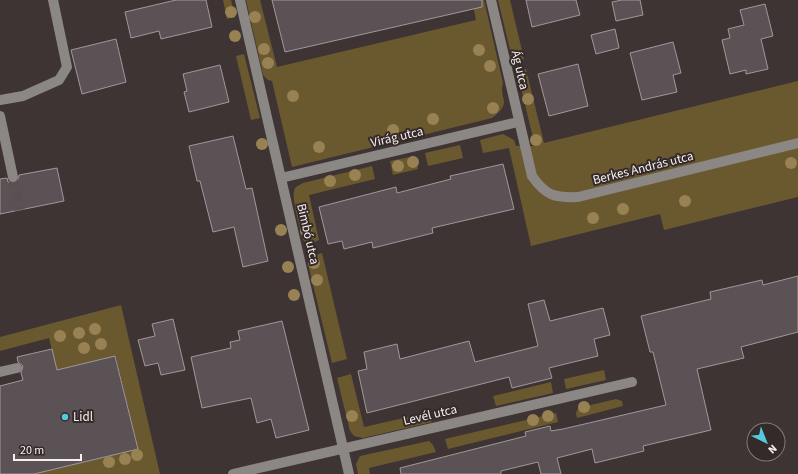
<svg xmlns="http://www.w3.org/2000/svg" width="798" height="474" viewBox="0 0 798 474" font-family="'Source Sans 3',sans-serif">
<rect width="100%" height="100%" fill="#3e3434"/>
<g fill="#6a592f">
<path d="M223,0H231L235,17L227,19Z"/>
<path d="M246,0H260L277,67L476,20L472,0H484L503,83C498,100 514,101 492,118L292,167L272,81L268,80L263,75Z"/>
<path d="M498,0H510L524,59L513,62Z"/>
<path d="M244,54L260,118L251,120L236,56Z"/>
<path d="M526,69L544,143L798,81V197L664,230L660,214L531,246L509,148L483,153L480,140L503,134L514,140L516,146H535L519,80L515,72Z"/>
<path d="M460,145L463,158L428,166L425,153Z"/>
<path d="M415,156L418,169L393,175L390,161Z"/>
<path d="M372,166L375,179L309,195L319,240L308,244L303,240C301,230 290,196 295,188C297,186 301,184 303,183Z"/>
<path d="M322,253L347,359L332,363L308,264L312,256Z"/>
<path d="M121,305L160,474H34L138,448L116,357L57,370L49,338L0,351V337Z"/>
<path d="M604,370L606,380L566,389L564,379Z"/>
<path d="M351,374L364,427L430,412L432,422L363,438L354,436L350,431L337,378Z"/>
<path d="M551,382L553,393L496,406L493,396Z"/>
<path d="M616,399L622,401L623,406L577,418L576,413L578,408Z"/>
<path d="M556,413L558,422L448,449L445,439Z"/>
<path d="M429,441L433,445L436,452L369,468L370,474H358L356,464L360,456Z"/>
</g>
<g fill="#5b5256" stroke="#a2979c">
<path d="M176,0H206L212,27L161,39L159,31L131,38L125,12Z"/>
<path d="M272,0H482V7L285,52Z"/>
<path d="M526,0H576L580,15L532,27Z"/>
<path d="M622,0H640L643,15L616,21L612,2Z"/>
<path d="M765,4L773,36L761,39L768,69L746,74V70L730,74L722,40L730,38L728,29L744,25L740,10Z"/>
<path d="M615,29L619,48L596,54L591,35Z"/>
<path d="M116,39L126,82L82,94L71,50Z"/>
<path d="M673,42L681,73L673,75L677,92L642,100L630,53Z"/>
<path d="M578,64L588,106L549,116L538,74Z"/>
<path d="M220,65L229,102L189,112L184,92L187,91L183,74Z"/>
<path d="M233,136L246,189L252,188L268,261L243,267L234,227L213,232L200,181H197L189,146Z"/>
<path d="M503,164L514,209L432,228L433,233L373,248L372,242L344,249L342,241L328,244L319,207L396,187L397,193L451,179L450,176Z"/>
<path d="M57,168L64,201L0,214V179L7,178L8,182L14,183L18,182L19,175Z"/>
<path d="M798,276V332L741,347L744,358L697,369L711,430L643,446L644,451L595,463L592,449L557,458L561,474H541L538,462L501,471V474H401L400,468L526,436L525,432L550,426L551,431L563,429L666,405L653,352H650L641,316L711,299L710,292L762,280L763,285Z"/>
<path d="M544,300L550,321L603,308L610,335L594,339L598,356L549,368L552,378L512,388L509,377L367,413L358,371L367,369L364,352L397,344L400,359L469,341L475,362L538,346L528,304Z"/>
<path d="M173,319L185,370L161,375L158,363L145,366L138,340L155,336L152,324Z"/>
<path d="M282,321L309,430L276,438L271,419L257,423L251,398L202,408L191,357L231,348L230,342L240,340L238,331Z"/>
<path d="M52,349L57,370L115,356L138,449L34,474H0V386L23,380L21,373L23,366L18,362L17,357Z"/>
</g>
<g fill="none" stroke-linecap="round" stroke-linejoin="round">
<path stroke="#5a5050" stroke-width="10" stroke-dasharray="10 5" stroke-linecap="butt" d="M13,177L20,210"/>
<g stroke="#8b8784" stroke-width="10">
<path d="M240,0L349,474"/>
<path d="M491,0L532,176C546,196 555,198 578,197L798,143"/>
<path d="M0,100L23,96L59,80L67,67L53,0"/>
<path d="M0,116L13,177"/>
<path d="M281,178L518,122"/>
<path d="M0,372L17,368"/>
<path d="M233,474L632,382"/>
</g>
</g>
<g fill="#988152">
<circle cx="231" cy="12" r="6"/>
<circle cx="255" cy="17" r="6"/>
<circle cx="235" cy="36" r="6"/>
<circle cx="264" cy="49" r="6"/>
<circle cx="479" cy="50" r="6"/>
<circle cx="268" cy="63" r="6"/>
<circle cx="490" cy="66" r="6"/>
<circle cx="293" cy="96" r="6"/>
<circle cx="528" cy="99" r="6"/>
<circle cx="493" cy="108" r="6"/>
<circle cx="433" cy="119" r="6"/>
<circle cx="393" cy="130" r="6"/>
<circle cx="536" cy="140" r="6"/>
<circle cx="262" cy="144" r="6"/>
<circle cx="319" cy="147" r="6"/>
<circle cx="413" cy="162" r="6"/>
<circle cx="791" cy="163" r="6"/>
<circle cx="398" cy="166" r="6"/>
<circle cx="355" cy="175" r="6"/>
<circle cx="330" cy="181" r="6"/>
<circle cx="685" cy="201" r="6"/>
<circle cx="623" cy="209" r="6"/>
<circle cx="303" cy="213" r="6"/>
<circle cx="593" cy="218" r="6"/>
<circle cx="281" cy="230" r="6"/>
<circle cx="306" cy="231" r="6"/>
<circle cx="314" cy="263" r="6"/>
<circle cx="288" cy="267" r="6"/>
<circle cx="317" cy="280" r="6"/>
<circle cx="294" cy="295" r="6"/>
<circle cx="95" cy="329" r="6"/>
<circle cx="79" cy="333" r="6"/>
<circle cx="60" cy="336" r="6"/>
<circle cx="101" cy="344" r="6"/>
<circle cx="84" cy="348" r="6"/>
<circle cx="584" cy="407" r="6"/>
<circle cx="352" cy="416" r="6"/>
<circle cx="548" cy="416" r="6"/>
<circle cx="533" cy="420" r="6"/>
<circle cx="137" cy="455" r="6"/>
<circle cx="125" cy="459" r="6"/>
<circle cx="109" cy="462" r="6"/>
</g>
<circle fill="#55cadf" stroke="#342a2a" stroke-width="1.5" cx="65" cy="417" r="4"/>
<g text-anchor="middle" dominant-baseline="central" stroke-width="4" stroke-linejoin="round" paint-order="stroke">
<g font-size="13" fill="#f6f0ef" stroke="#342a2a">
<text transform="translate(520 70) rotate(77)">Ág utca</text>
<text transform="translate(397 137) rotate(-13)">Virág utca</text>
<text transform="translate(643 168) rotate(-14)">Berkes András utca</text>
<text transform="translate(308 234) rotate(77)">Bimbó utca</text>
<text transform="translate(430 415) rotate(-13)">Levél utca</text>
</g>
<g font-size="13" fill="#f6f0ef" stroke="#342a2a" text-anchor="start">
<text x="73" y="417">Lidl</text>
</g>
</g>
<g transform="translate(766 442) rotate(137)"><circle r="19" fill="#342a2a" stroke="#827979"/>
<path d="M0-3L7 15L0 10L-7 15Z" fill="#55cadf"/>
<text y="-6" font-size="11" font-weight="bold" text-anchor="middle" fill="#f6f0ef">N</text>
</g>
<path d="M14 454v6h67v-6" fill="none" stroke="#f6f0ef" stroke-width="2"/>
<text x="20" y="454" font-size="12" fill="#f6f0ef" stroke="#342a2a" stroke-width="3" paint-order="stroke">20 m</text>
</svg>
